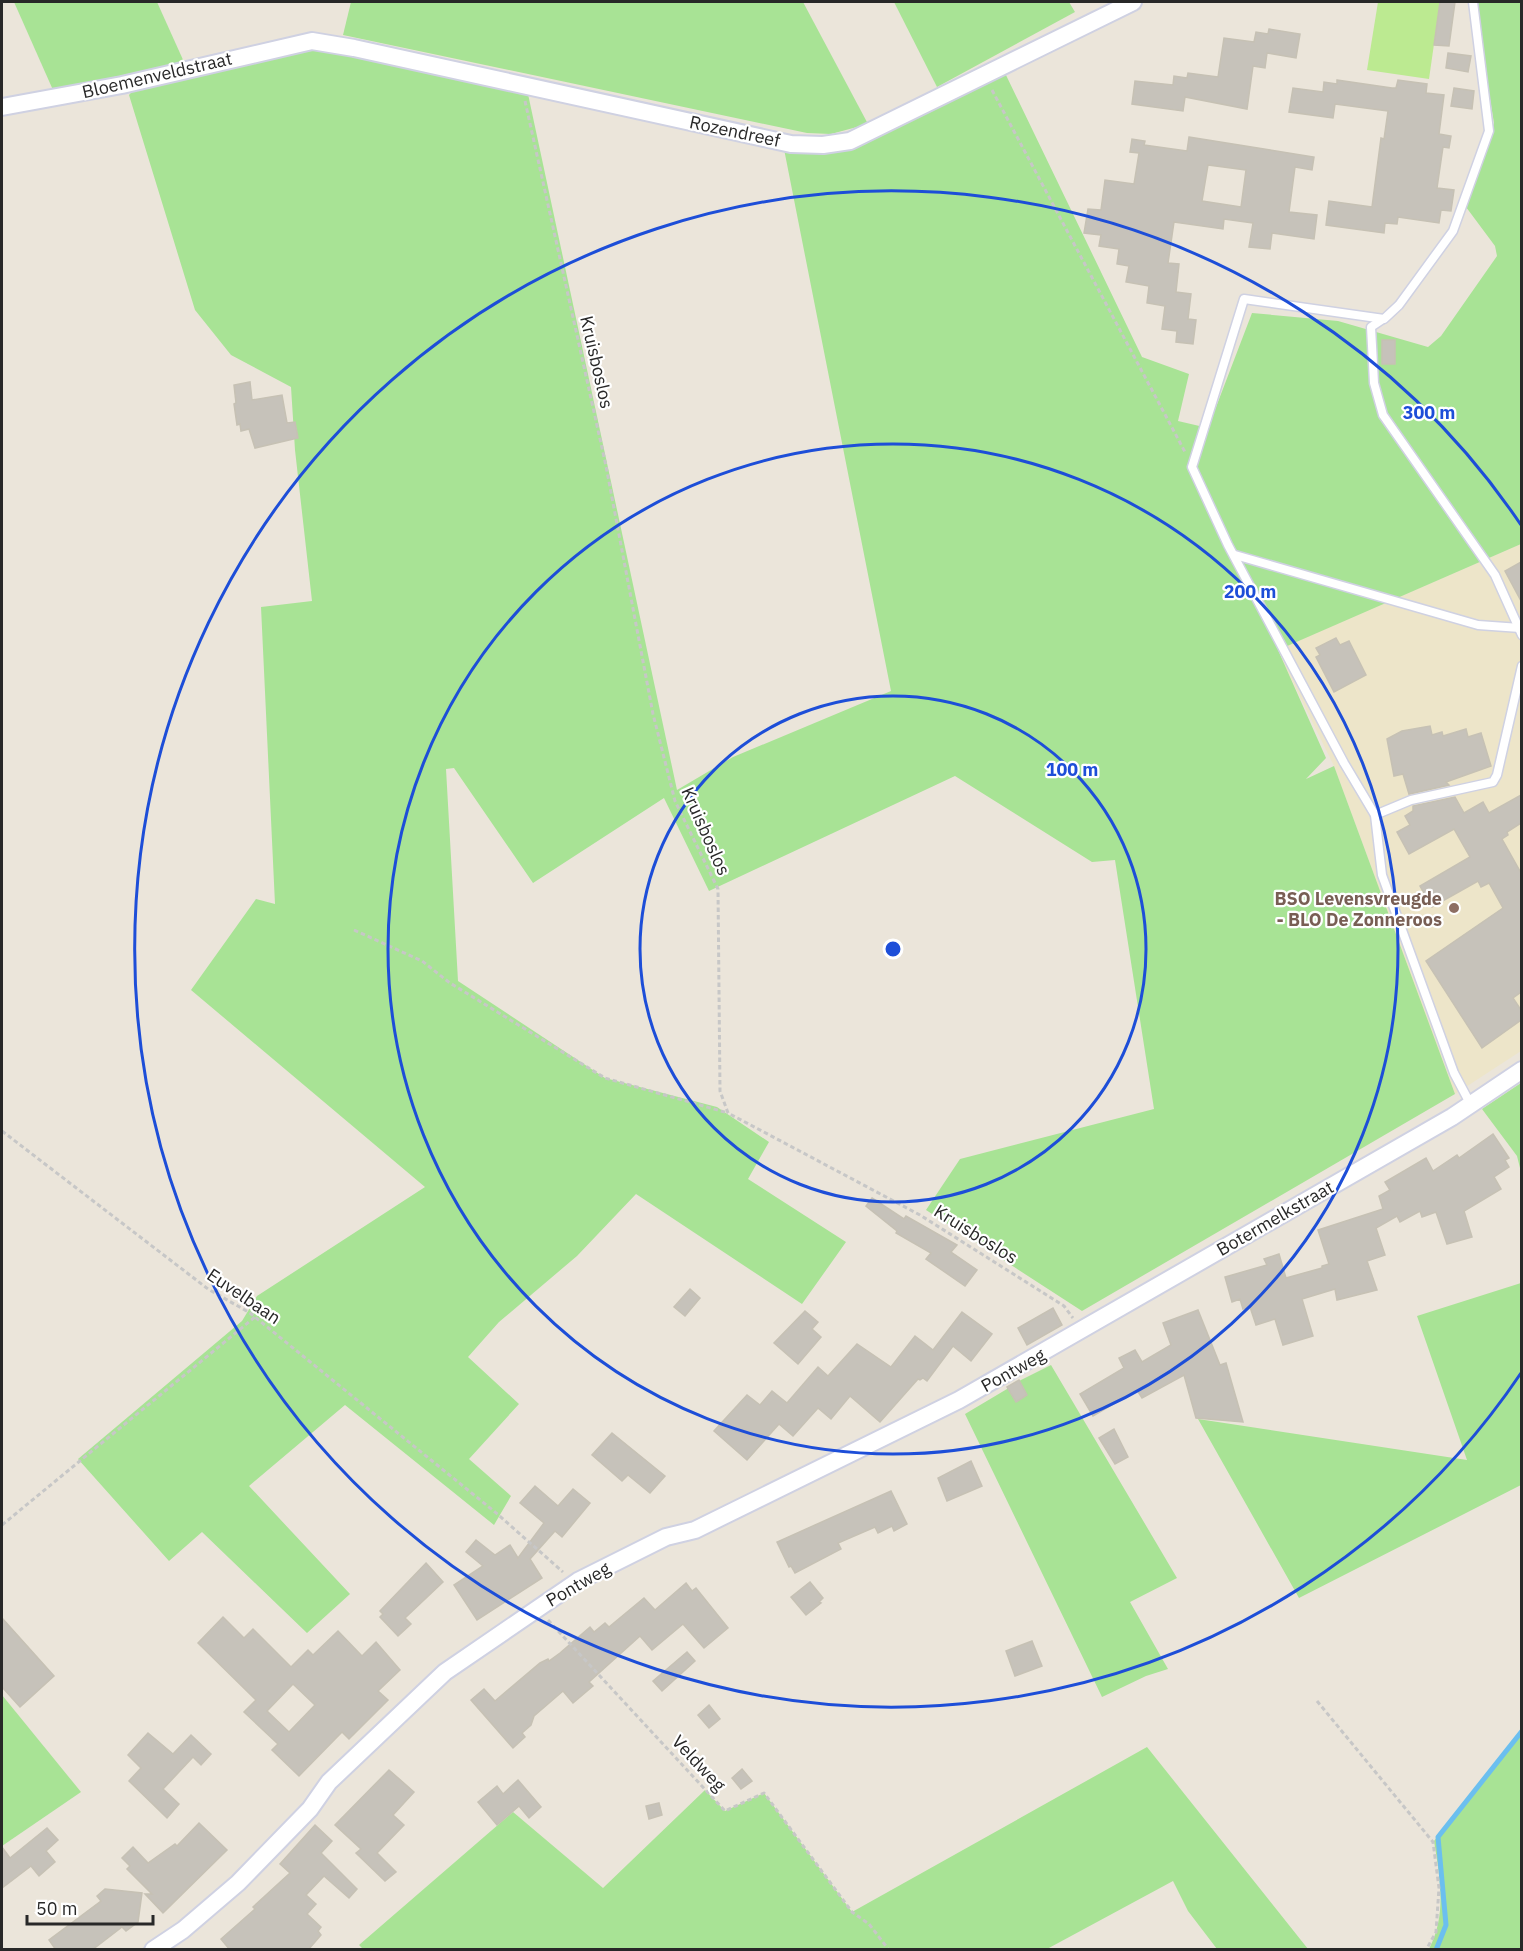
<svg xmlns="http://www.w3.org/2000/svg" width="1523" height="1951" viewBox="0 0 1523 1951" font-family="'IBM Plex Sans',sans-serif">
<rect width="100%" height="100%" fill="#ebe5da"/>
<path fill="#ede5c9" d="M1521,544V1051L1455,1094L1334,766L1277,650Z"/>
<g fill="#a8e395">
<path d="M14,2H157L184,62L53,90Z"/>
<path d="M351,2H803L868,124L831,134L807,133L343,35Z"/>
<path d="M894,2H1069L1075,12L937,87Z"/>
<path d="M1474,2H1521V544L1278,650L1326,758L1306,779L1334,766L1455,1094L1082,1311L926,1210L960,1159L1154,1109L1115,860L1092,862L955,776L709,891L664,798L533,883L454,768L446,769L458,981L605,1078L717,1107L769,1142L748,1179L846,1242L802,1304L636,1194L577,1256L499,1322L468,1357L519,1404L469,1459L511,1496L494,1525L345,1405L249,1486L350,1594L307,1633L202,1532L169,1561L78,1459L242,1321L257,1296L425,1187L191,990L256,899L275,904L261,607L312,601L295,450L291,387L231,355L195,310L129,95L137,86L317,49L528,94L677,790L733,757L891,691L784,149L852,147L1004,71L1142,357L1189,374L1178,421L1208,428L1252,313L1338,321L1428,347L1441,336L1497,256L1495,246L1466,207L1494,123Z"/>
<path d="M1521,1083V1172L1517,1156L1482,1109Z"/>
<path d="M1521,1283V1485L1299,1598L1198,1419L1467,1460L1417,1316Z"/>
<path d="M1051,1365L1177,1578L1130,1602L1168,1669L1146,1676L1102,1697L965,1414L1007,1389V1387Z"/>
<path d="M2,1695L81,1792L2,1846Z"/>
<path d="M1521,1731V1949H1429C1447,1915 1440,1878 1434,1841Z"/>
<path d="M1147,1747L1308,1949H1217L1188,1911L1173,1881L1047,1949L364,1950L359,1945L513,1812L603,1888L705,1790L725,1811L764,1793L852,1912Z"/>
</g>
<path fill="#bcea91" d="M1378,2H1440L1429,79L1367,70Z"/>
<g fill="none" stroke-linecap="round" stroke-linejoin="round">
<path stroke="#6bbfef" stroke-width="5" d="M1436,1950L1446,1925L1438,1837L1522,1731"/>
</g>
<g fill="#c6c2ba" stroke="#c6c1b4" stroke-width="1.5" fill-rule="evenodd">
<path d="M1440,2H1455L1449,46L1434,45Z"/>
<path d="M1269,29L1300,34L1296,58L1267,53L1265,68L1253,66L1247,109L1185,97L1183,111L1132,104L1135,81L1173,85L1174,76L1187,78L1188,73L1218,77L1224,38L1254,42L1256,32L1268,34Z"/>
<path d="M1448,53L1471,56L1468,72L1446,68Z"/>
<path d="M1337,80L1392,88H1396L1398,80L1427,84L1426,93L1444,95L1439,134L1451,136L1449,148L1443,147L1437,188L1454,190L1451,211L1441,210L1439,223L1398,217L1397,224L1385,223L1384,233L1326,225L1329,201L1372,207L1381,138L1384,139L1388,111L1335,104L1333,118L1289,112L1293,88L1323,92L1324,82L1337,84Z"/>
<path d="M1454,88L1474,91L1472,109L1451,106Z"/>
<path d="M1189,137L1314,157L1312,170L1295,167L1289,212L1317,215L1314,239L1272,233L1270,249L1249,247L1253,223L1224,219L1223,229L1174,222L1168,263L1179,264L1176,292L1191,294L1188,319L1196,320L1193,344L1176,342L1177,331L1162,329L1165,306L1147,303L1149,286L1126,282L1129,266L1117,264L1119,249L1099,246L1101,235L1084,233L1088,209L1101,210L1105,180L1134,184L1139,153L1130,152L1132,139L1145,141L1144,145L1187,151ZM1208,165L1246,170L1241,207L1202,201Z"/>
<rect x="1382" y="340" width="13" height="24"/>
<path d="M250,382L252,400L282,395L287,423L295,422L298,438L255,448L249,429L241,431L240,424L237,425L234,404L236,403L234,385Z"/>
<path d="M1521,562V601L1505,571Z"/>
<path d="M1336,638L1340,645L1349,641L1366,675L1334,692L1316,657L1320,655L1316,648Z"/>
<path d="M1430,726L1432,735L1442,732L1443,736L1466,729L1468,737L1481,733L1491,766L1446,782L1449,785L1409,794L1403,774L1394,776L1387,739L1402,731Z"/>
<path d="M1521,795V823L1507,832L1508,835L1502,839L1521,873V992L1513,998L1521,1010V1020L1482,1048L1426,961L1503,908L1489,883L1481,887L1478,881L1432,907L1420,886L1470,857L1454,829L1409,854L1397,832L1410,825L1405,816L1413,811V806L1455,797L1464,813L1483,802L1489,813Z"/>
<path d="M1493,1134L1509,1158L1505,1160L1509,1167L1494,1177L1501,1189L1464,1211L1472,1237L1447,1244L1436,1212L1422,1217L1420,1211L1400,1222L1397,1216L1376,1228L1385,1255L1367,1261L1377,1290L1337,1300L1335,1289L1302,1299L1313,1336L1283,1345L1275,1319L1256,1325L1250,1307L1243,1309L1240,1299L1232,1302L1225,1277L1267,1265L1264,1259L1279,1254L1286,1278L1322,1268V1266L1329,1264L1318,1230L1383,1209L1379,1196L1390,1190L1385,1182L1426,1158L1433,1171L1457,1155L1459,1158Z"/>
<path d="M872,1198L904,1219L906,1216L957,1245L951,1252L977,1270L965,1286L926,1259L931,1253L896,1233L897,1231L866,1206Z"/>
<path d="M690,1289L700,1298L685,1316L674,1307Z"/>
<path d="M1053,1308L1062,1325L1027,1345L1018,1328Z"/>
<path d="M1198,1310L1220,1365L1226,1363L1243,1422L1196,1418L1184,1375L1142,1398L1137,1390L1093,1416L1080,1394L1124,1368L1119,1358L1135,1350L1142,1362L1171,1345L1163,1323Z"/>
<path d="M805,1311L818,1322L812,1329L821,1337L798,1364L774,1343Z"/>
<path d="M962,1312L992,1334L971,1361L953,1346L927,1381L923,1378L920,1380L918,1379L880,1422L850,1396L831,1419L818,1408L793,1436L779,1424L747,1460L714,1431L747,1395L760,1405L772,1391L787,1403L818,1367L828,1376L857,1344L891,1367L915,1336L933,1350Z"/>
<path d="M1019,1380L1027,1395L1016,1402L1007,1387Z"/>
<path d="M1114,1429L1128,1457L1115,1464L1099,1438Z"/>
<path d="M612,1433L665,1476L650,1493L628,1475L622,1481L592,1455Z"/>
<path d="M971,1461L982,1486L947,1501L938,1478Z"/>
<path d="M535,1486L558,1506L573,1489L590,1503L562,1537L555,1531L530,1559L542,1578L477,1620L454,1585L483,1566L466,1552L476,1540L495,1555L510,1545L518,1558L544,1523L520,1503Z"/>
<path d="M891,1491L907,1524L894,1531L892,1526L878,1533L875,1527L838,1543L841,1549L795,1573L791,1566L789,1567L777,1542Z"/>
<path d="M426,1563L443,1582L405,1618L411,1624L398,1636L380,1617L383,1614L380,1611Z"/>
<path d="M810,1582L823,1598L819,1602L821,1603L806,1615L791,1597Z"/>
<path d="M686,1583L692,1591L696,1588L728,1628L704,1648L683,1624L652,1650L640,1636L589,1682L593,1686L573,1703L563,1691L534,1716L531,1725L522,1733L525,1737L513,1748L471,1700L484,1689L495,1701L540,1663L548,1659L549,1661L560,1653L590,1627L594,1632L605,1623L609,1627L644,1598L655,1610Z"/>
<path d="M223,1617L244,1638L253,1629L291,1667L308,1650L313,1655L338,1631L362,1656L376,1642L400,1670L378,1691L388,1700L349,1739L342,1732L299,1776L272,1750L278,1744L244,1712L256,1700L198,1643ZM293,1684L315,1705L289,1732L267,1711Z"/>
<path d="M2,1618L54,1676L20,1707L2,1687Z"/>
<path d="M1032,1641L1042,1666L1015,1676L1006,1651Z"/>
<path d="M687,1652L695,1661L662,1691L653,1681Z"/>
<path d="M709,1705L720,1719L709,1728L698,1715Z"/>
<path d="M148,1733L173,1754L191,1735L211,1754L201,1765L193,1757L163,1789L179,1804L167,1818L129,1781L141,1768L128,1755Z"/>
<path d="M742,1769L752,1781L741,1789L732,1778Z"/>
<path d="M389,1770L414,1792L393,1815L404,1825L377,1853L396,1872L385,1881L356,1853L361,1849L335,1825Z"/>
<path d="M518,1780L541,1807L529,1818L519,1806L497,1825L478,1802L497,1786L503,1794Z"/>
<path d="M659,1803L662,1815L649,1819L646,1806Z"/>
<path d="M199,1823L227,1850L163,1913L145,1894H152L127,1869L130,1866L122,1858L133,1847L148,1863L175,1844L177,1846Z"/>
<path d="M315,1825L332,1841L321,1853L357,1889L349,1898L324,1876L306,1895L316,1904L307,1914L321,1927L318,1931L321,1935L308,1950H230L221,1939L255,1909L253,1907L290,1873L280,1864Z"/>
<path d="M47,1828L58,1840L46,1851L55,1862L39,1876L31,1866L2,1888V1847L10,1858Z"/>
<path d="M105,1889L142,1893L138,1922L126,1931L122,1927L92,1950H56L49,1940L101,1901L97,1896Z"/>
</g>
<g fill="none" stroke-linecap="round" stroke-linejoin="round">
<g stroke="#cfd1e2" stroke-width="11">
<g id="service">
<path d="M1383,319L1371,327L1374,383L1383,415L1495,575L1522,635"/>
<path d="M1235,555L1478,625L1520,628"/>
<path d="M1375,815L1411,800L1493,782L1497,775L1522,666"/>
<path d="M1471,1105L1454,1073L1382,875L1375,815L1344,763L1228,545L1192,467L1244,299L1384,319L1399,305L1453,231L1489,131L1473,2"/>
</g>
</g>
<g stroke="#cfd1e2" stroke-width="20">
<g id="minor">
<path d="M2,107L122,85L312,41L354,48L791,144L823,145L850,141L1133,2"/>
<path d="M153,1950L183,1930L238,1883L310,1809L329,1782L445,1672L578,1581L666,1537L695,1530L959,1400L1452,1117L1522,1070"/>
</g>
</g>
<g stroke="#c7c7c7" stroke-width="3" stroke-dasharray="4.5 3" stroke-linecap="butt">
<path d="M992,90L1185,452"/>
<path d="M525,101L606,466L653,714L675,801L718,889L720,1091L728,1113L920,1215L1064,1306L1073,1318"/>
<path d="M354,930L422,961L450,983L605,1078L728,1113"/>
<path d="M2,1131L208,1289L250,1313L495,1512L563,1572"/>
<path d="M2,1525L255,1317"/>
<path d="M548,1620L725,1811L764,1793L852,1912L869,1924L889,1950"/>
<path d="M1317,1701L1433,1842L1439,1888L1436,1932L1426,1950"/>
</g>
<use href="#service" stroke="#fff" stroke-width="8"/>
<use href="#minor" stroke="#fff" stroke-width="16"/>
</g>
<g fill="none" stroke="#1d4ed8" stroke-width="3">
<circle cx="893" cy="949" r="253"/>
<circle cx="893" cy="949" r="505"/>
<path d="M1521 1373A758 758 0 1 1 1521 525"/>
</g>
<circle fill="#8d6e63" stroke="#fff" stroke-width="2" cx="1454" cy="908" r="6"/>
<g text-anchor="middle" dominant-baseline="central" stroke-width="4.5" stroke-linejoin="round" paint-order="stroke">
<g font-size="18" fill="#282828" stroke="#fff">
<text transform="translate(157 75) rotate(-13)">Bloemenveldstraat</text>
<text transform="translate(735 131) rotate(12)">Rozendreef</text>
<text transform="translate(597 362) rotate(77)">Kruisboslos</text>
<text transform="translate(706 831) rotate(66)">Kruisboslos</text>
<text transform="translate(1275 1218) rotate(-30)">Botermelkstraat</text>
<text transform="translate(976 1234) rotate(32)">Kruisboslos</text>
<text transform="translate(244 1296) rotate(34)">Euvelbaan</text>
<text transform="translate(1013 1370) rotate(-29)">Pontweg</text>
<text transform="translate(578 1584) rotate(-30)">Pontweg</text>
<text transform="translate(699 1763) rotate(47)">Veldweg</text>
</g>
<g font-size="18" font-weight="bold" fill="#785e54" stroke="#fff" text-anchor="end">
<text x="1442" y="898">BSO Levensvreugde<tspan x="1442" dy="21">- BLO De Zonneroos</tspan></text>
</g>
</g>
<circle cx="893" cy="949" r="9" fill="#1d4ed8" stroke="#fff" stroke-width="3"/>
<g font-size="18" text-anchor="middle" font-weight="bold" fill="#1d4ed8" stroke="#fff" stroke-width="4.5" stroke-linejoin="round" paint-order="stroke">
<text x="1429" y="419">300 m</text>
<text x="1250" y="598">200 m</text>
<text x="1072" y="776">100 m</text>
</g>
<rect width="1523" height="1951" fill="none" stroke="#282828" stroke-width="6"/>
<path d="M27 1915v9h126v-9" fill="none" stroke="#282828" stroke-width="3"/>
<text x="36" y="1915" font-size="18" fill="#282828" stroke="#ffffff" stroke-width="4.5" paint-order="stroke">50 m</text>
</svg>
